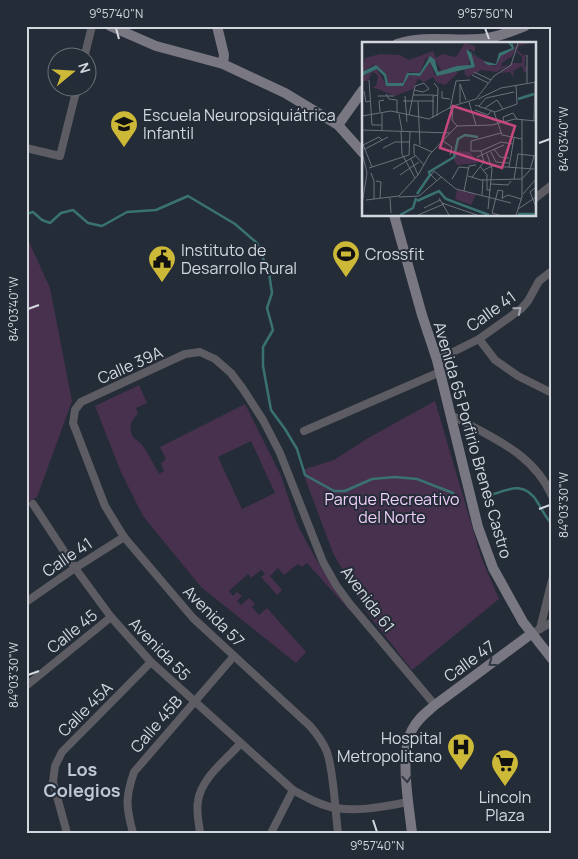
<svg xmlns="http://www.w3.org/2000/svg" width="578" height="859" viewBox="0 0 578 859" font-family="Manrope,sans-serif">
<rect width="100%" height="100%" fill="#242c37"/>
<g fill="#47314e" fill-rule="evenodd">
<path d="M26,235L50,288L72,401L37,497L26,504Z"/>
<path d="M139,385L147,403L136,408L138,414C130,420 128,430 134,438C137,441 141,443 143,446C149,455 154,465 159,474L164,471L161,463L166,459L160,447L245,404L281,476L298,526L318,563L352,613L307,563L302,567L298,564L284,575L278,568L270,576L282,590L277,595L261,577L265,574L261,570L251,578L248,574L229,591L233,596L237,592L242,596L237,601L241,605L249,598L255,604L252,607L259,615L267,608L306,652L296,663L201,587L143,516L121,472L95,406ZM251,441L275,493L242,509L218,457Z"/>
<path d="M435,401L481,557L499,599L412,670L368,614L333,553L302,470L334,460L368,438Z"/>
</g>
<g fill="none" stroke-linecap="round" stroke-linejoin="round">
<g stroke="#3a7271" stroke-width="2.5">
<path d="M26,214L33,212L42,220L50,223L61,213L73,210L88,223L102,226L127,212L156,210L188,196L235,224L257,243L269,273L272,293L267,308L273,330L263,347V366L271,410L285,429L297,449L305,475L334,491H345L372,479L395,477L417,479L453,493"/>
<path d="M485,497C507,490 524,479 538,503C542,510 546,518 552,524"/>
</g>
<g stroke="#5d5c63" stroke-width="8">
<path d="M84,58L92,26"/>
<path d="M26,148L60,156L77,88"/>
<path d="M534,199L552,185"/>
<path d="M479,339L495,360L518,376L552,393"/>
<path d="M437,360L479,339L521,309L528,301L539,281L552,271"/>
<path d="M451,415C490,437 533,452 552,496"/>
<path d="M304,431L440,372"/>
<path d="M33,504L75,568L111,617L151,662L293,790C306,797 321,806 336,808C360,812 385,806 409,802"/>
<path d="M26,602L75,568L124,537"/>
<path d="M540,629L552,580"/>
<path d="M538,630L552,622"/>
<path d="M26,686L111,617"/>
<path d="M67,833L53,782L55,766L62,752L151,662"/>
<path d="M133,833C126,807 125,798 134,772L234,656"/>
<path d="M200,833C199,823 196,811 198,801C201,778 226,760 240,744"/>
<path d="M271,833L293,790"/>
<path d="M338,833C335,810 334,773 327,752C323,742 317,734 310,726L193,618L124,537L105,506L73,423L75,410L81,402L185,354L200,352L215,359L231,373L243,389L263,420L280,453L323,562L336,585L350,604L435,705"/>
</g>
<g stroke="#787782" stroke-width="10">
<path d="M110,26L156,46L223,64L285,93L338,125L363,153"/>
<path d="M217,26L224,55L223,64"/>
<path d="M397,44C423,35 452,41 479,39C495,38 510,32 525,26"/>
<path d="M338,125L363,90"/>
<path d="M394,215L422,315L437,360L478,527L493,568L523,622L552,659"/>
<path d="M412,833C409,806 399,753 412,730C417,719 427,712 435,705L531,634"/>
</g>
</g>
<defs><path id="oneway-chevron" d="M-2-3.5L2.5 0L-2 3.5" fill="none" stroke-width="1.6" stroke-linecap="round" stroke-linejoin="round" transform="scale(1.25)"/></defs>
<use stroke="#a4a6ad" href="#oneway-chevron" transform="translate(518 310) rotate(-40)"/>
<g stroke="#313742">
<use href="#oneway-chevron" transform="translate(492 663) rotate(144)"/>
<use href="#oneway-chevron" transform="translate(407 779) rotate(86)"/>
</g>
<path fill="none" stroke="#d3d8df" stroke-width="2" d="M116,28L119,39M485,28L489,39M539,143L550,139M28,309L39,305M539,509L550,505M28,675L39,671M373,820L377,832"/>
<defs>
<g id="school-pin" transform="scale(1.4375)"><path d="M0 17L-7.5 6A9.5 9.5 0 1 1 7.5 6Z" fill="#cdb938" stroke="#242c37"/><path d="M0-5L7-2L0 1L-7-2ZM-4 1L0 2.5L4 1V4Q0 6-4 4Z" fill="#111"/></g>
<g id="stadium-pin" transform="scale(1.4375)"><path d="M0 17L-7.5 6A9.5 9.5 0 1 1 7.5 6Z" fill="#cdb938" stroke="#242c37"/><path d="M0-5a6.5 5 0 1 0 0 10a6.5 5 0 1 0 0-10ZM-3.5-1.8h7v3.6h-7Z" fill="#111"/></g>
<g id="civic-pin" transform="scale(1.4375)"><path d="M0 17L-7.5 6A9.5 9.5 0 1 1 7.5 6Z" fill="#cdb938" stroke="#242c37"/><path d="M-.6-6.5H3V-4.5H.6V-3L4-1V1h2V6H-6V1h2V-1L-.6-3ZM-1.2 2.5V6h2.4V2.5Z" fill="#111"/></g>
<g id="hospital-pin" transform="scale(1.4375)"><path d="M0 17L-7.5 6A9.5 9.5 0 1 1 7.5 6Z" fill="#cdb938" stroke="#242c37"/><path d="M-5-5h3v3.5h4V-5h3V5h-3V1.5h-4V5h-3Z" fill="#111"/></g>
<g id="supermarket-pin" transform="scale(1.4375)"><path d="M0 17L-7.5 6A9.5 9.5 0 1 1 7.5 6Z" fill="#cdb938" stroke="#242c37"/><path d="M-6-5.5h2.5l.6 2H6L4.5 2H-2.5L-4.4-4H-6ZM-1.5 3.2a1.3 1.3 0 1 0 .1 0ZM3 3.2a1.3 1.3 0 1 0 .1 0Z" fill="#111"/></g>
</defs>
<g fill-rule="evenodd">
<use href="#school-pin" x="124" y="124"/>
<use href="#stadium-pin" x="346" y="254"/>
<use href="#civic-pin" x="162" y="259"/>
<use href="#hospital-pin" x="461" y="747"/>
<use href="#supermarket-pin" x="505" y="763"/>
</g>
<g text-anchor="middle" dominant-baseline="central" stroke-width="4" stroke-linejoin="round" paint-order="stroke">
<g font-size="16" fill="#d3d8df" stroke="#242c37" text-anchor="start">
<text x="143" y="115">Escuela Neuropsiquiátrica<tspan x="143" dy="18">Infantil</tspan></text>
<text x="181" y="250">Instituto de<tspan x="181" dy="18">Desarrollo Rural</tspan></text>
<text x="365" y="254">Crossfit</text>
<text x="442" y="738" text-anchor="end">Hospital<tspan x="442" dy="18">Metropolitano</tspan></text>
<text x="505" y="797" text-anchor="middle">Lincoln<tspan x="505" dy="18">Plaza</tspan></text>
</g>
<g font-size="16" fill="#d3d8df" stroke="#242c37">
<text transform="translate(491 311) rotate(-36)">Calle 41</text>
<text transform="translate(130 365) rotate(-24)">Calle 39A</text>
<text transform="translate(473 440) rotate(74)">Avenida 65 Porfirio Brenes Castro</text>
<text transform="translate(67 557) rotate(-34)">Calle 41</text>
<text transform="translate(368 599) rotate(53)">Avenida 61</text>
<text transform="translate(214 616) rotate(45)">Avenida 57</text>
<text transform="translate(72 631) rotate(-39)">Calle 45</text>
<text transform="translate(160 649) rotate(46)">Avenida 55</text>
<text transform="translate(469 661) rotate(-36)">Calle 47</text>
<text transform="translate(85 709) rotate(-45)">Calle 45A</text>
<text transform="translate(156 724) rotate(-49)">Calle 45B</text>
</g>
<g font-size="16" fill="#f0cdfa" stroke="#242c37">
<text x="392" y="499">Parque Recreativo<tspan x="392" dy="18">del Norte</tspan></text>
</g>
<g font-size="18" font-weight="bold" fill="#bcc6d4" stroke="#242c37">
<text x="82" y="769">Los<tspan x="82" dy="21">Colegios</tspan></text>
</g>
</g>
<g transform="translate(362 42)">
<rect width="174" height="174" fill="#242c37"/>
<path d="M103,1L113,4V10L107,7V24H95L77,31L74,29L79,28L73,18L64,16L58,31L47,30L41,41H26L24,32L12,23L0,30L3,16L18,12L38,13L47,18L71,9L74,16L80,12L94,15ZM157,1H168L157,4L155,8L160,12V14L164,12L162,24H165V30H162L160,24L151,29L152,36L148,30L138,31L150,21H160V15L153,8ZM155,3L150,14L140,21L139,25L146,22L142,26L134,30L119,28L106,35L103,33L102,26L113,25L107,11L133,24L139,14ZM68,20L73,33L91,28L96,31L83,43L74,40L71,35L62,40L56,37L51,47L33,54L10,45L14,44L16,34L13,31L10,30L6,39H0V34L15,27L25,44H41L47,33L58,34ZM94,109L108,110L116,121L95,123L91,116ZM95,148L114,152L109,163L93,157Z" fill="#47314e"/>
<path d="M146,1L151,2L152,7L139,14L134,23H126L109,10L113,25L75,34L68,20L58,34L47,33L41,44H24L22,34L15,27L0,34V30L14,23L24,32L26,41H41L45,31H58L68,14L73,18L76,30L95,24L109,23L104,7L121,19L134,22L137,11L150,6Z" fill="#3a7271"/>
<path fill="none" stroke="#3a7271" stroke-width="2.5" d="M156,57L172,52M55,152L68,133L67,130L92,115L96,97L103,93L116,95M55,159L77,149L84,157L127,173M156,172H174M38,173L51,166L54,156"/>
<path fill="none" stroke="#6a717a" stroke-width="1" d="M165,13V41M112,30L129,38M110,33L126,41M7,38L10,83H20M72,41L76,46L75,74M98,42V61M98,42L104,58M52,48L61,50L67,47M2,49L4,60L8,59M80,49V56L88,57M24,52L27,57L35,58V71M51,53H72M16,54H32M43,54L45,80M116,57L139,46L174,40M41,59H72M56,59L58,103M107,60L114,83M113,63L133,70L155,62L154,43M117,64L124,56L152,50M123,66L135,58L141,67M88,67L94,39L108,38M113,68L126,73L129,69M18,70L17,59L22,58M132,70L140,93L160,97M20,71V89M37,72L40,89M47,73L53,44L62,41L67,47M0,74L29,69L67,77L91,64M71,76V54L76,53M172,79L173,40M142,80L141,75L151,71L155,77M95,84L90,78L91,64L114,57L132,34L149,23L156,1M0,88L88,91M39,89L40,112L53,136M139,91L109,99V109H119L139,100L151,102M81,99L90,105L88,113M0,100L10,125M52,102V112L62,123M52,102L70,110M1,103L17,95L20,98M21,106L33,100H48M3,107L26,95M132,107L138,115L147,116M0,110L5,131L0,163M129,110L134,120L147,121M125,112L130,127L126,167M115,115L142,103M49,117L56,133M118,124L125,133V148H129M147,125L152,96M7,126L47,113L48,90M31,127L53,114M122,128L130,124L172,127M9,131L12,139V157M38,133L57,120M106,134L119,138L160,137M110,135L122,120L119,109M90,137L97,125L107,126M152,137L156,112L174,114M160,137L168,128L172,114M14,139L19,140L18,156M75,139L69,133L72,129L94,147L149,161M129,142L146,143L149,139M174,145L168,150L174,165M102,149L107,124L114,123M161,152L174,137M120,153L121,137M37,155L57,154L79,135M28,156L29,171M77,156L87,173M140,156L146,153L159,157M4,158L37,154L56,133L68,112L95,84L130,83L153,77L174,79M80,161L115,173M62,166L78,158M156,167L174,155M56,173L82,162M137,173L130,171L136,148L141,149L140,157M154,173L160,155V77"/>
<path fill="#c6487c" fill-opacity="0.15" stroke="#c6487c" stroke-width="2.5" d="M91,64L153,84L140,126L78,106Z"/>
<rect width="174" height="174" fill="none" stroke="#d3d8df" stroke-width="2.5"/>
</g>
<rect width="578" height="859" fill="none" stroke="#242c37" stroke-width="55"/>
<g transform="translate(72 72) rotate(72)"><circle r="24" fill="#242c37" stroke="#6a717a"/>
<path d="M0-4L9 19L0 12L-9 19Z" fill="#cdb938"/>
<text y="-8" font-size="14" font-weight="bold" text-anchor="middle" fill="#d3d8df">N</text>
</g>
<rect x="28" y="28" width="522" height="804" fill="none" stroke="#d3d8df" stroke-width="2"/>
<g font-size="12" text-anchor="middle" fill="#d3d8df">
<text x="116" y="18">9°57'40"N</text>
<text x="485" y="18">9°57'50"N</text>
<text transform="translate(564 139) rotate(-90)" y="4">84°03'40"W</text>
<text transform="translate(14 309) rotate(-90)" y="4">84°03'40"W</text>
<text transform="translate(564 505) rotate(-90)" y="4">84°03'30"W</text>
<text transform="translate(14 675) rotate(-90)" y="4">84°03'30"W</text>
<text x="377" y="850">9°57'40"N</text>
</g>
</svg>
